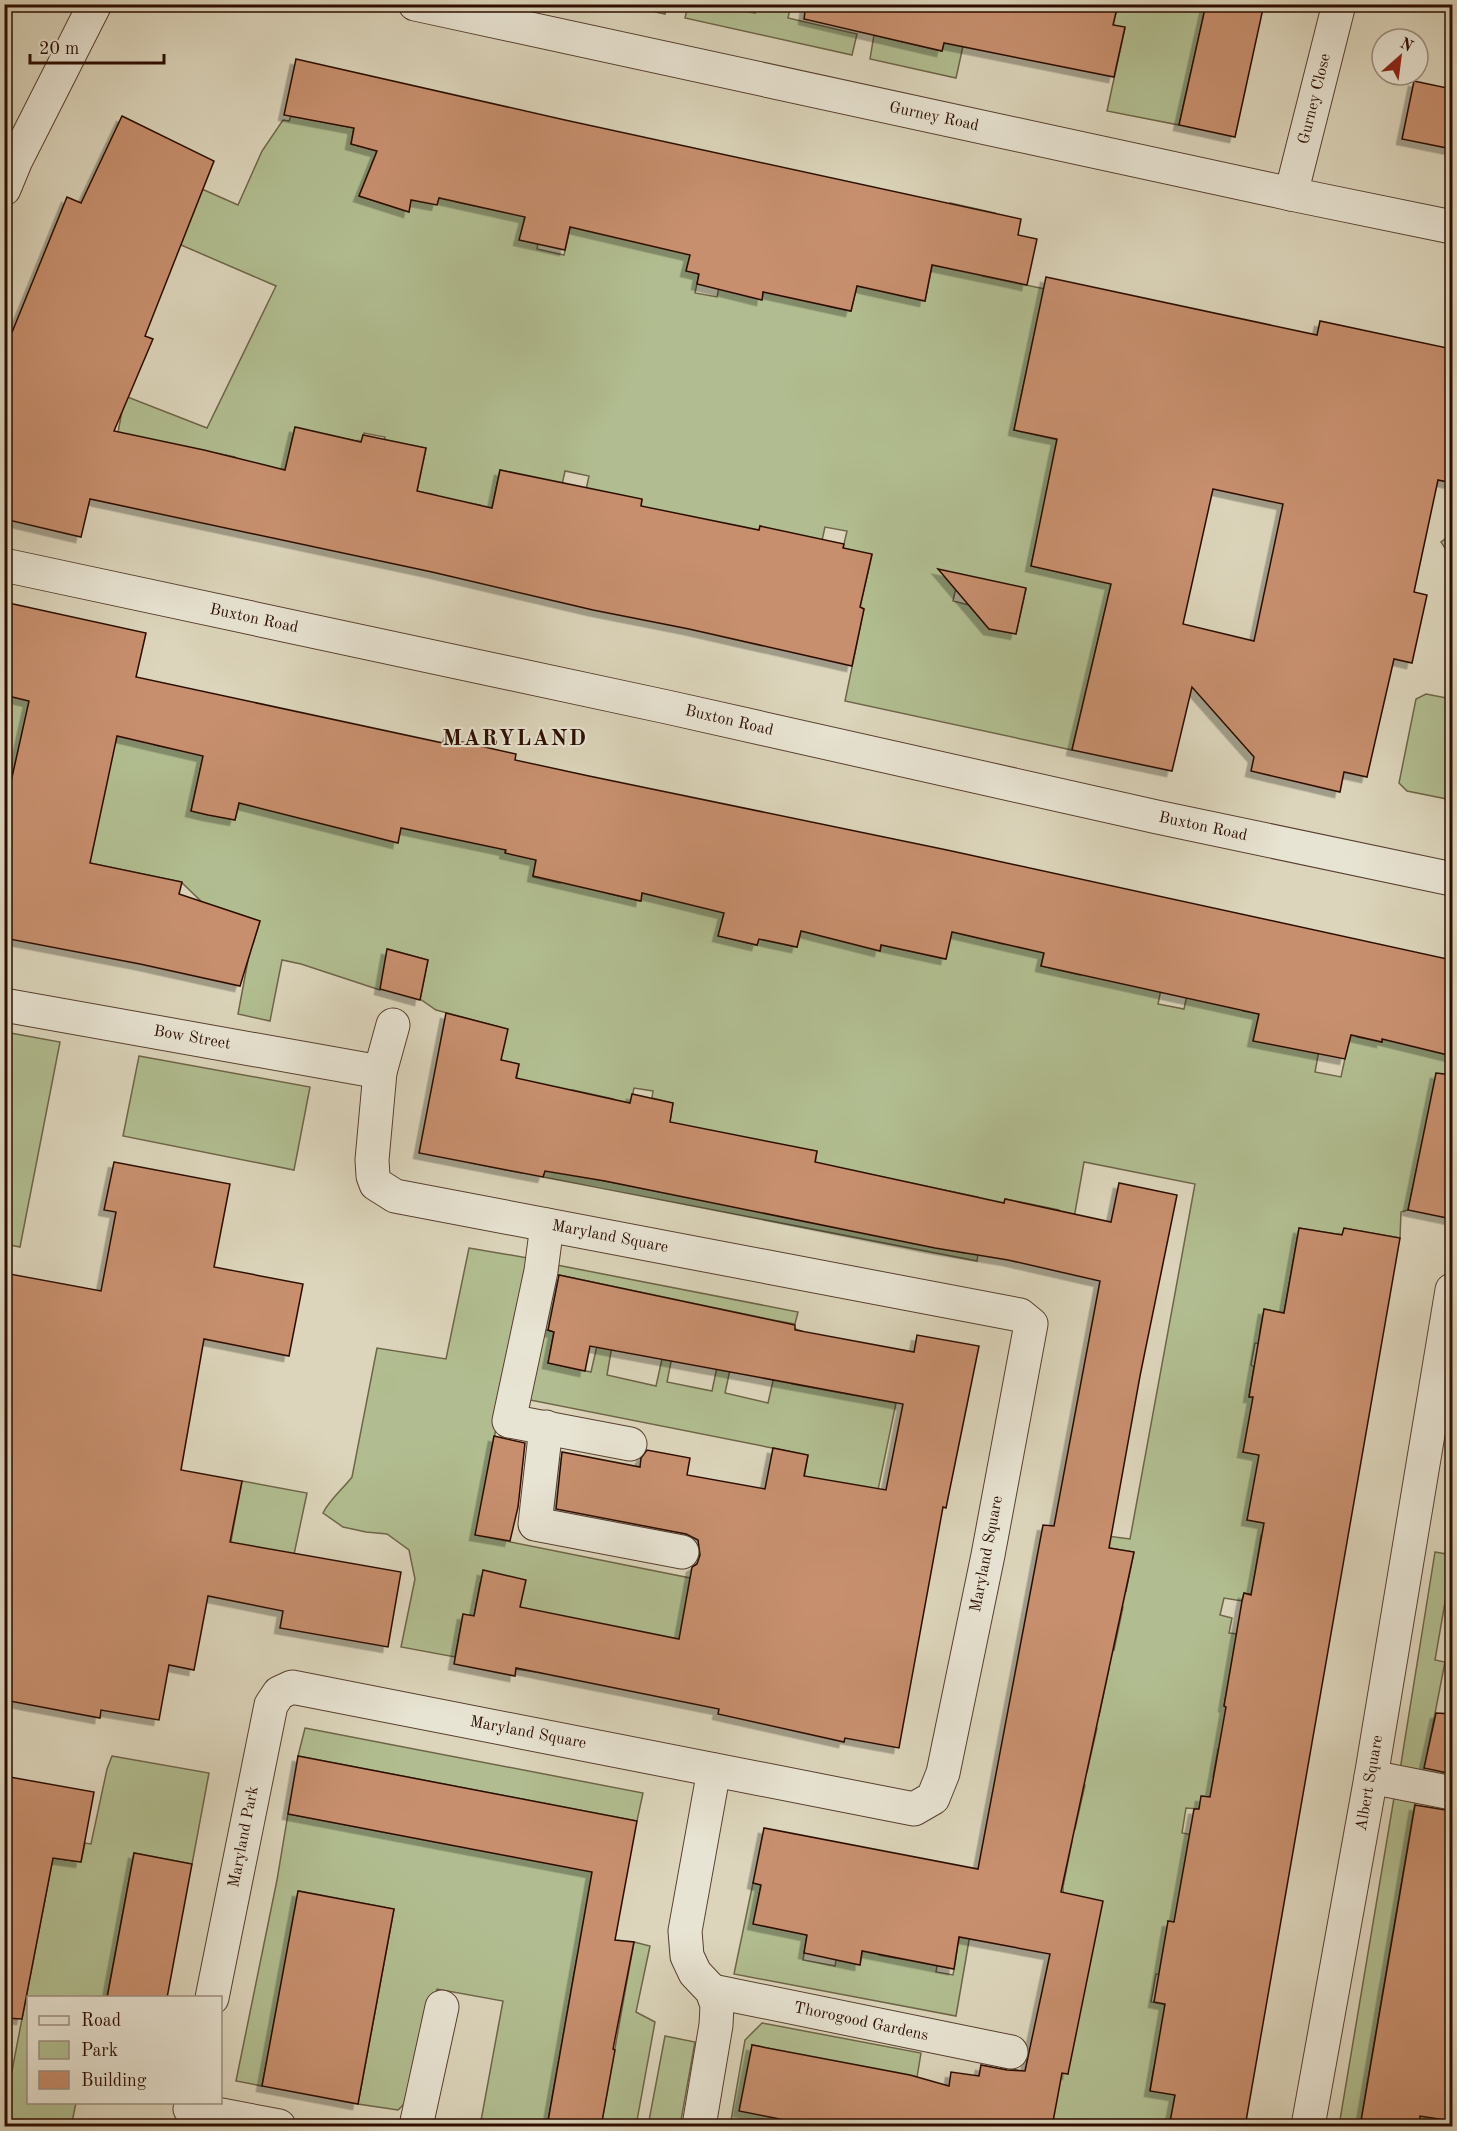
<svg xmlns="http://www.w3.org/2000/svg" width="1457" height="2131" viewBox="0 0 1457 2131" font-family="'Old Standard TT',serif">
<defs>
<filter id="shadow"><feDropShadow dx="-5.5" dy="5.5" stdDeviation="0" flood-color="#0004"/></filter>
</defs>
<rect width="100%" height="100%" fill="#dcd5bb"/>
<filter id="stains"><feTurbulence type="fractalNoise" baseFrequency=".00333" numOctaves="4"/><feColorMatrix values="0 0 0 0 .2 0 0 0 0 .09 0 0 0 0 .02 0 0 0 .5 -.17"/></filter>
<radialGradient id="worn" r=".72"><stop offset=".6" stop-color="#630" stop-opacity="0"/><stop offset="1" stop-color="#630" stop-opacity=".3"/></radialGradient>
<g fill="#b1bd90" stroke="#6e6548" stroke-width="1.5" fill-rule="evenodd">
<path d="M625,5H667L665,14Z"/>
<path d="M688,5H718L755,13L757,5H791L788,18L857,34L852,55L685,18Z"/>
<path d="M972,5L956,78L870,59L874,35L942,51L951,13Z"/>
<path d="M1118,5H1206L1179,125L1107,111L1125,28L1113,25Z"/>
<path d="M291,116L354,128L351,144L377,151L359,196L409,212L411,200L449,149L456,202L508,213L533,178L520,240L538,244L537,249L564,255L579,188L696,227L687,270L699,274L695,293L717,297L721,278L762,299L768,269L827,306L851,311L867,242L882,291L925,301L935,252H940L950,203L995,213L982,276L1055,291L1036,326L1014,430L1058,440L1031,566L1085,578L1137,576L1106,606L1072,750L845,701L864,609L860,607L872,555L843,548L847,531L825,527L809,598L760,526L746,585L744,527L723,523L710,576L630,558L642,500L623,496L582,508L589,476L565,471L550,540L544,480L500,470L488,526L476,523L480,505L463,502L431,518L436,495L417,491L426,448L411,445L370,505L385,437L364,433L361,442L295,428L280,493L235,457L215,453L211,472L118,432L125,396L207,428L276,286L181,245L177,178L238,205L262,151L283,120L289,121ZM959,574L1026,589L1016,634L989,628L969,605L953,601Z"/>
<path d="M1452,525V559L1441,542L1449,536L1446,530Z"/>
<path d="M1426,694L1452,699V800L1407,791L1399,783L1416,699Z"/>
<path d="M5,695L33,702L5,818Z"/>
<path d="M113,718L155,745L174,749L206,744L191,811L235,820L251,753L411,790L516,797L505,852L536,860L533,877L560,883L573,827L607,893L640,901L654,845L725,909L719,936L757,945L764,914L784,944L797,947L813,878L880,951L893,896L907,950L945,959L957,910L966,912L961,934L1003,944L1049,930L1041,966L1080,975L1168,955L1158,1004L1184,1009L1195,958L1251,970L1243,1011L1259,1014L1320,1045L1315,1072L1341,1077L1359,994L1357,1037L1382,1042L1391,1002L1449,1055L1452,1038V1105L1445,1103L1423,1138L1408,1210L1401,1212L1400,1238L1344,1228L1342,1235L1299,1228L1284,1313L1264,1310L1260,1332L1326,1343L1324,1355L1255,1343L1251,1365L1254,1367L1249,1397L1315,1408L1243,1452L1305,1463L1247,1520L1294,1529L1292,1540L1261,1535L1254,1580L1285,1600L1244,1593L1242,1601L1224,1598L1220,1615L1232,1618L1229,1633L1237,1634L1224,1706L1266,1713L1230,1751L1218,1749L1213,1777L1250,1804L1202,1796L1199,1809L1186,1808L1182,1833L1243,1844L1227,1931L1168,1921L1218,1985L1156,1974L1151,2002L1189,2009L1154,2067L1150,2090L1198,2099L1170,2121L1169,2126H1052L997,2091L1001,2067L1027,2072V2065L1068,2074L1063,1887L1072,1841L1042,1835L1044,1823L1075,1829L1085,1785L1053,1778L1055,1766L1087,1772L1097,1728L1064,1722L1067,1709L1099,1716L1109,1668L1076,1662L1080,1643L1114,1650L1123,1607L1089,1600L1092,1584L1126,1591L1134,1552L1098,1546L1100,1535L1130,1539L1195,1184L1084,1162L1071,1235L1059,1210L1005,1199L1000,1222L979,1248L977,1261L543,1177L545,1169L965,1253L978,1197L815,1163L817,1151L669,1127L673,1103L652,1098L653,1091L634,1088L624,1132L613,1099L572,1090L566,1120L522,1173L471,1163L473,1156L512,1103L519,1064L491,1058L503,1050L507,1029L436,1010L420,999L428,960L388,949L380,990L301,964L282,960L270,1021L238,1014L251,944H253L260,921L202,902L181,882L85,862Z"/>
<path d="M5,1032L60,1042L20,1247L5,1244Z"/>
<path d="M139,1056L310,1087L294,1170L123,1136Z"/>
<path d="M469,1248L528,1258L476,1535L690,1578L722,1698L516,1669L525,1625L517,1623L525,1580L480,1583L474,1616L463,1614L455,1657L401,1647L415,1579L409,1550L387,1534L366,1532L343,1527L323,1513C330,1499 342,1490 352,1477L377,1348L446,1359Z"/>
<path d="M557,1265L798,1312L795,1324L773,1320L554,1274Z"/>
<path d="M543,1329L554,1332L548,1363L591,1372L599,1337L613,1340L607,1375L656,1386L664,1350L673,1352L667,1382L712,1391L718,1362L731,1365L725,1393L768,1403L775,1372L795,1329L802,1331L792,1384L896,1403L878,1490L804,1478L808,1455L530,1400Z"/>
<path d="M242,1481L307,1493L292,1564L229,1552Z"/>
<path d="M1435,1552L1452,1555V1562L1435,1660L1445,1662L1423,1775L1400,1770Z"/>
<path d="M305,1728L643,1793L637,1821L298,1756Z"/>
<path d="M112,1756L209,1773L192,1864L134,1853L107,1997L28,1998V2102L76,2103L72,2122L64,2120L63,2126H5V2107L53,1858L81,1862L85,1843L91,1844L107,1769Z"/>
<path d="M1395,1792L1416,1797L1360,2126H1339Z"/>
<path d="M288,1814L626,1878L577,1957L547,2126H480L503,2001L437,1989L413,2095L398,2110L358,2104L394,1909L299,1891L262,2086L236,2081L277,1880Z"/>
<path d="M753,1883L761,1885L754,1924L807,1935L803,1960L835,1966L836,1960L860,1964L872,1904L879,1955L901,1959L902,1956L940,1951L936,1972L953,1975L962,1921L972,1923L956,2016L734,1974Z"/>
<path d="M634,1942L650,1946L636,2012L655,2022L636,2126H601Z"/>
<path d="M762,2023L921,2053L917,2077L752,2045L821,2126H730L745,2040Z"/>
<path d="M665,2036L695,2042L680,2126H648Z"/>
<path d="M1420,2116L1452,2121V2126H1419Z"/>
</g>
<g fill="#c78f6e" stroke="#2c0d00" stroke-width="1.5" fill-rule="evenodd" filter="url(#shadow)">
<path d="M806,4H1118L1113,25L1125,27L1114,77L944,43L942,51L804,19Z"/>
<path d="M1206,4H1264L1235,137L1179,125Z"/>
<path d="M296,59L565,120L1021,219L1018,235L1037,239L1027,285L932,265L925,301L857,286L851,311L763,292L762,300L697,284L699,274L686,271L690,255L570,227L565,250L519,240L525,217L439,198L437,205L411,200L409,212L359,196L377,151L351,144L354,128L284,115Z"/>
<path d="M1414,81L1452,89V149L1402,139Z"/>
<path d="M122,116L214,161L145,336L153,339L114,431L204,450L285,470L295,427L361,442L363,435L426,448L417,491L492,508L500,470L642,499L641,506L759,530L760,526L844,544L843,548L872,554L860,607L864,609L852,666L689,629L593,610L432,572L90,499L81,537L4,519V352L67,197L81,203Z"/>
<path d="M1046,277L1317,335L1320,321L1452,349V483L1438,480L1414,592L1427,595L1412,663L1394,659L1367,777L1344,772L1340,792L1251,771L1254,757L1192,687L1172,771L1072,750L1111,584L1031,566L1057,439L1014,430ZM1213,489L1283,504L1254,641L1183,624Z"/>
<path d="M938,569L1026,588L1016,634L989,629Z"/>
<path d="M4,602L146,633L136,677L443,743L444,738L516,754L515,760L589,776L947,850L1452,960V1056L1382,1039V1042L1351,1035L1345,1059L1253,1041L1259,1014L1041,966L1044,953L952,932L946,959L881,945L880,951L801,931L797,947L759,939L757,945L718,936L724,913L642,893L641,901L533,876L536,860L505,853L506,850L401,828L398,843L239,803L235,820L208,815L191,811L203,756L117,736L90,863L182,882L179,894L260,921L240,986L140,964L4,938V813L29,701L4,695Z"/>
<path d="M387,949L428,960L420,1000L380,989Z"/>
<path d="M446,1013L508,1029L501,1060L519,1064L516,1078L630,1103L632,1094L673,1103L670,1122L817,1151L815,1162L1004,1203L1005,1199L1111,1222L1119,1183L1177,1195L1140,1376L1109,1548L1134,1552L1061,1892L1103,1901L1068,2074L1062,2073L1052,2127H821L739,2111L752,2045L910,2075L949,2086L951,2072L979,2076L981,2065L1007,2070L1025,2071L1050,1954L959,1937L954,1969L862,1951L860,1965L804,1953L807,1935L753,1924L761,1885L753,1883L764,1828L978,1869L1043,1525L1054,1526L1100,1281L1008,1260L935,1248L605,1181L545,1171L543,1177L419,1153Z"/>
<path d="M1436,1073L1452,1075V1219L1408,1210Z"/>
<path d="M114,1162L230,1184L214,1267L303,1284L289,1356L204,1339L181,1470L242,1481L230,1542L401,1572L388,1647L280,1628L283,1611L208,1596L194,1670L169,1665L159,1720L101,1710L100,1718L4,1700V1305L10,1274L101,1291L116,1212L104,1210Z"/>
<path d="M1299,1228L1342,1235L1344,1228L1400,1238L1245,2127H1169L1175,2095L1150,2091L1165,2004L1154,2002L1168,1921L1174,1922L1194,1809H1199L1201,1796L1210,1797L1226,1707L1224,1706L1242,1601L1244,1593L1251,1595L1264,1523L1247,1520L1259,1455L1243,1452L1253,1397H1249L1264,1309L1284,1313Z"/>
<path d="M559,1275L795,1325V1330L914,1352L917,1335L979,1346L946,1508L943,1507L899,1748L845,1738L844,1742L718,1714L719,1709L516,1668L515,1676L454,1664L463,1614L474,1616L483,1570L526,1580L520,1607L679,1639L692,1567L697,1564L700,1555L698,1540L686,1534L556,1509L562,1452L640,1467L641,1458L647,1450L690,1458L687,1475L765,1489L773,1448L808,1455L804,1476L886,1490L903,1404L590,1346L585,1371L548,1363L554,1332L548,1330Z"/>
<path d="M494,1436L525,1443L518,1507L510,1541L475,1535Z"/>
<path d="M1436,1713L1452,1714V1774L1424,1768Z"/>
<path d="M298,1756L637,1821L615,1940L634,1942L613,2049L615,2050L601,2127H547L592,1872L288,1814Z"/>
<path d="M4,1776L94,1792L81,1862L53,1858L22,2019L4,2018Z"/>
<path d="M1415,1805L1452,1811V2121L1420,2116L1419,2127H1360Z"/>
<path d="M134,1853L192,1864L167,1998H107Z"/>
<path d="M298,1891L394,1909L358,2104L262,2086Z"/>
</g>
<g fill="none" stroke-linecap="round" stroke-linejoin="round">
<g stroke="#583f2f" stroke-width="35">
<g id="minor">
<path d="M415,4L1291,194L1452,227"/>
<path d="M4,189L16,160L95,4"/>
<path d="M1291,194L1339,4"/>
<path d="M4,565L667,707L1157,817L1452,879"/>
<path d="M4,1005L380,1072"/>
<path d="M547,1225L541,1271L509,1421L630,1444"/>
<path d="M546,1427L535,1524L682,1552"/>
<path d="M1371,1777L1452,1793"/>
<path d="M712,1991L1011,2052"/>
<path d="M212,1998L271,1705L279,1693L292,1687L914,1809L933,1798L943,1773L988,1555L1031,1324L1020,1315L395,1196L376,1184L373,1176L372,1160L380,1072L393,1025"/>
<path d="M190,2109L279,2126"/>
<path d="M416,2126L442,2007"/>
<path d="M699,2126L716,2025L717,2005L712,1991L695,1973L687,1956L685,1931L714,1770"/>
<path d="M1308,2126L1371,1777L1452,1290"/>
</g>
</g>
<use href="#minor" stroke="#e8e4d3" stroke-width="33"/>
</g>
<g text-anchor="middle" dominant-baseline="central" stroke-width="4.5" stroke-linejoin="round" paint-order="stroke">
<g font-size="16" fill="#2c0d00" stroke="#e8e4d3">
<text transform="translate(1315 99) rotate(-76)">Gurney Close</text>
<text transform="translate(934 117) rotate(12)">Gurney Road</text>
<text transform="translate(254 619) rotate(12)">Buxton Road</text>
<text transform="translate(729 721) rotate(13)">Buxton Road</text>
<text transform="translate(1203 827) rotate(12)">Buxton Road</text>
<text transform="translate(192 1038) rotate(10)">Bow Street</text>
<text transform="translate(610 1237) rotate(11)">Maryland Square</text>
<text transform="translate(987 1554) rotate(-79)">Maryland Square</text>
<text transform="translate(528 1733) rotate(11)">Maryland Square</text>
<text transform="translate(1370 1783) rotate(-80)">Albert Square</text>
<text transform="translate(244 1837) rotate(-79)">Maryland Park</text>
<text transform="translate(861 2022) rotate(12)">Thorogood Gardens</text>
</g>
<g font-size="22" font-weight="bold" letter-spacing="1.5" fill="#2c0d00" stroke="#e8e4d3">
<text x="515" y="739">MARYLAND</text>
</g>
</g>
<rect width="1457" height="2131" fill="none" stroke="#dcd5bb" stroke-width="24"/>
<rect x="6" y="6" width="1445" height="2119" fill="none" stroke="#2c0d00" stroke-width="3"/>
<rect x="12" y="12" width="1433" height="2107" fill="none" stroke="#2c0d00" stroke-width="1.5"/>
<rect x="27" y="1996" width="195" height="108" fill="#e8e4d3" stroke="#9d8e7f" stroke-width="1.5"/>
<rect x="39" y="2016" width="30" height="9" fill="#e8e4d3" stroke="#9d8e7f" stroke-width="1.5"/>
<text x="81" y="2026" font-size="18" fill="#2c0d00">Road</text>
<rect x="39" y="2041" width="30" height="18" fill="#b1bd90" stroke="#9d8e7f" stroke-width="1.5"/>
<text x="81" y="2056" font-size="18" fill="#2c0d00">Park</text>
<rect x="39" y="2071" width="30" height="18" fill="#c78f6e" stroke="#9d8e7f" stroke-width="1.5"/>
<text x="81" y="2086" font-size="18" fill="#2c0d00">Building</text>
<g transform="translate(1400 57) rotate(28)"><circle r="28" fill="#e8e4d3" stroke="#9d8e7f" stroke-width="1.5"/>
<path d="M0-4.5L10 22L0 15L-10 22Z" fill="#8f2418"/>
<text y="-9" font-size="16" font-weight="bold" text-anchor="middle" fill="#2c0d00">N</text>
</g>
<path d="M30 54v9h134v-9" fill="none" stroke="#2c0d00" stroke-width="3"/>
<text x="39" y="54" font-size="18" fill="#2c0d00" stroke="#e8e4d3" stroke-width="4.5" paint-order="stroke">20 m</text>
<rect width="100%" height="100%" filter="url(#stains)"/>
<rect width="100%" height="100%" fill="url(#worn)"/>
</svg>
